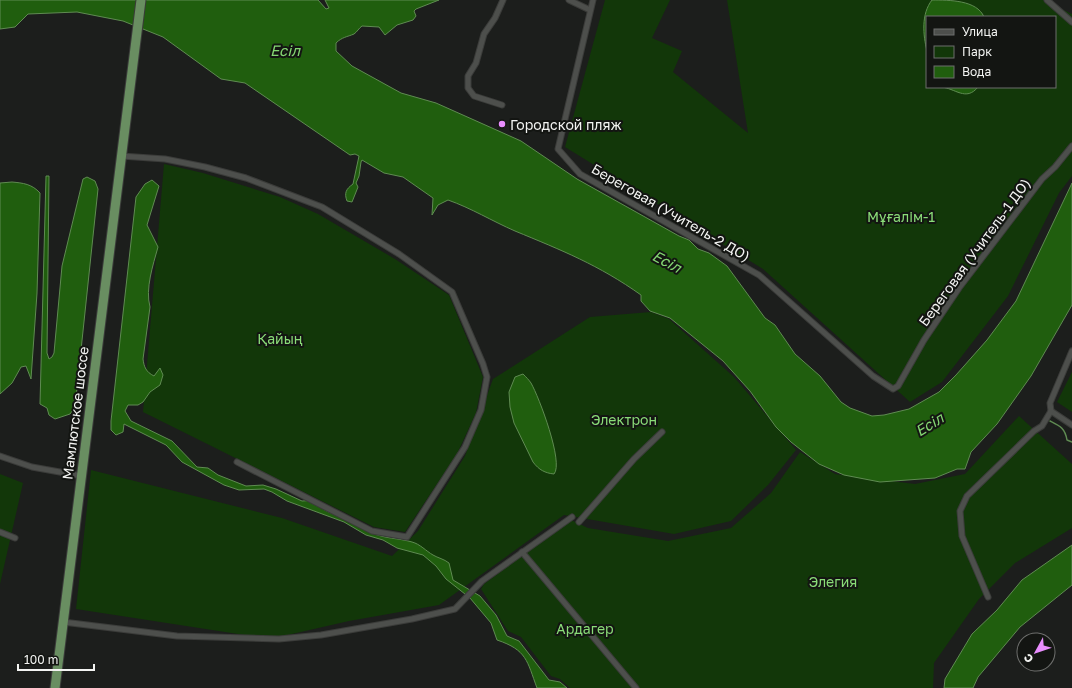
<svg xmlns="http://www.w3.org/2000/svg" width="1072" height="688" viewBox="0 0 1072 688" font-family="'Golos Text',sans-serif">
<rect width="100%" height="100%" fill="#1c1e1c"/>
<g fill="#123709" fill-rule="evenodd">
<path d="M605,0H670L652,38L682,51L673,72L748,133L727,0H1043L1072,14V176L1059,193L1008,296L942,382L910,402L763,269L565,147ZM927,17H1055V87H927Z"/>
<path d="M164,164L203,173L280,197L318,214L395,259L449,295L483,377L476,413L457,454L405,532L374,527L143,412Z"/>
<path d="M651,312L669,319L734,377L796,450L768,485L731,521L674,534L564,515L439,605L349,621L270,639L76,609L91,470L282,518L392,556L418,531L465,456L493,379L590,317Z"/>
<path d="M1072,372V412L1057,402Z"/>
<path d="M1019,416L1072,464V528L1015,563L979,599L934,663L933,688H570L560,679L551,676L521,637L508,631L481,589L484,584L571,520L588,528L668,541L731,528L771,493L800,452L835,474L915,484L965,474Z"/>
<path d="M0,474L23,483L0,584Z"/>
</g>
<g fill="#205e0e" stroke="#5f8b52">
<path d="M0,0H318L326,9L329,8L325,0H439L416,9L414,11L416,16L413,20L397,25L385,35L379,27L362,26C359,28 357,32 354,34C347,37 342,37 336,43V51L352,66L401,93L436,103L521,141L577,179L679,236L689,240L698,249L709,253L727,266L765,318L775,325L795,354L820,376L841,402L850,408L872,416L884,415L909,409L939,392L956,375L987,340L1016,301L1072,183V305L1031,376L997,424L971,452L965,469H957L935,478L880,482L844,475L819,464L791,442L776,427L750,391L723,361L670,318L650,311L641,301V295C599,265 561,250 515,231C492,221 471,208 448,200L438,205L432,215L433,198L403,177L384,173L362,160L361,162L359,176L356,183L358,187L352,202L347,201C344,193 346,189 353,184L359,156L355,154L350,155L245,83L221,79L163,37L123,21L77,12L28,14L15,27L0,29Z"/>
<path d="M932,0C949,0 977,0 984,17H927V51C923,35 921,14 932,0Z"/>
<path d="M941,87H978C966,102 955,88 941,87Z"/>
<path d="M46,176H49L47,353L49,359L52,357L54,353L62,266L83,179L87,177L95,181L98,189L75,407L70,414L55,419L49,415L47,408L40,404Z"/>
<path d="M152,180L159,186L147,225L158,247C153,265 145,289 150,307L143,359C144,367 146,372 154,376L160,368L163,375L160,385L150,392L143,402L138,405H128L125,411L131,421L172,441L197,467L208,468L218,475L246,486L263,485L276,489L302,501C315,499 319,508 329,512C344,518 356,526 370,532C384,539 399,538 412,542C420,544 426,551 433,555C438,558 444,559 449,563L453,580L480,596L496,615L507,636L519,641L549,680L560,682L567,688H537C527,661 527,650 497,640L491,623L470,598L446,579L436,566L423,555L397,548L383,540L366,535L344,522L287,501L272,492L264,489L239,490L224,485L182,462L166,445L124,424L123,432L116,435L111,430V421L136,197L145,184Z"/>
<path d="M12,182C23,183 32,184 40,193L37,293L31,379L26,366L21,367L12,383L0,394V183Z"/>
<path d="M523,374C526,377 529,380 531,383C539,397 564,463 554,474C545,473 539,470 533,462L514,423L510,407L509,392L515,377Z"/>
<path d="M1072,545V585L1020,627L978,677L973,688H944L945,679L972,634L997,610L1022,580Z"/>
</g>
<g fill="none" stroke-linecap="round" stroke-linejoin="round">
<path stroke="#5f8b52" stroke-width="1.5" d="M1050,421C1060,426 1065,428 1067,440L1072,442"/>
<g stroke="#3b3c3a" stroke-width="7">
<g id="minor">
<path d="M569,0L590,10"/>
<path d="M593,0L558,149L580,174L759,275L873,376L893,389L898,386L924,340L959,288L1042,179L1055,167L1072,146"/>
<path d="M1047,0L1072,22"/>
<path d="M502,105L474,96L468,88V76L476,63L484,34L495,18L503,0"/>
<path d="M121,156L165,159L205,167L246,178L322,207L399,254L452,292L483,364L487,377L481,410L465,447L407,537L372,531L237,462"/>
<path d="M1051,411L1072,425"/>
<path d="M0,456L32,467L82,476"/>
<path d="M579,522L634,459L662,432"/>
<path d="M0,532L15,538"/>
<path d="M522,552L636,688"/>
<path d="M988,597L962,536L960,511L967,496L1034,431L1042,426L1051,411L1050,403L1072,351"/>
<path d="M63,622L177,636L279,639L321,635L412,619L455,609L482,581L572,517"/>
</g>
</g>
<g stroke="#3b3c3a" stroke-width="11">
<path id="trunk" d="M55,688L141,0"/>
</g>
<use href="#minor" stroke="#4d4f4c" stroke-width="5"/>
<use href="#trunk" stroke="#698e61" stroke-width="9"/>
</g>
<circle fill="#e98dfe" stroke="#131512" stroke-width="1.5" cx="502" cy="124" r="4"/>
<g text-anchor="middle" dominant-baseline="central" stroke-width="4" stroke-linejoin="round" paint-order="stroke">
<g font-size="14" fill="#f3f4f2" stroke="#131512" text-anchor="start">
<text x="510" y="124">Городской пляж</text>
</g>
<g font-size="14" fill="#f3f4f2" stroke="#131512">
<text transform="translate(671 212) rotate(30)">Береговая (Учитель-2 ДО)</text>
<text transform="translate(974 252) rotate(-54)">Береговая (Учитель-1 ДО)</text>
<text transform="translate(75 413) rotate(-83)">Мамлютское шоссе</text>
</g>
<g font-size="14" fill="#8adc78" stroke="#131512">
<text x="901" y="216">Мұғалім-1</text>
<text x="280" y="338">Қайың</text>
<text x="624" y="419">Электрон</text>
<text x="833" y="581">Элегия</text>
<text x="585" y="628">Ардагер</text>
</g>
<g font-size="15" font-style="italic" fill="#84d672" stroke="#131512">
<text x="285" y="50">Есіл</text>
<text transform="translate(667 261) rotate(28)">Есіл</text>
<text transform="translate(929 424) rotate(-32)">Есіл</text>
</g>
</g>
<rect x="926" y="16" width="130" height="72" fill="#131512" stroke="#6d6e6c"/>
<rect x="934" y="29" width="20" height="6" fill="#4d4f4c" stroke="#6d6e6c"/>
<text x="962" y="36" font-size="12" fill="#f3f4f2">Улица</text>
<rect x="934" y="46" width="20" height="12" fill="#123709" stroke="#6d6e6c"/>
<text x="962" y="56" font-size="12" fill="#f3f4f2">Парк</text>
<rect x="934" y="66" width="20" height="12" fill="#205e0e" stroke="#6d6e6c"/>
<text x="962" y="76" font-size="12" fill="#f3f4f2">Вода</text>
<g transform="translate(1036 652) rotate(230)"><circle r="19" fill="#131512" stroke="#6d6e6c"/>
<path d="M0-3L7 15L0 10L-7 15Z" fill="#e98dfe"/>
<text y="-6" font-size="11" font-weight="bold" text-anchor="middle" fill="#f3f4f2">С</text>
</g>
<path d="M18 664v6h76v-6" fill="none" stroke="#f3f4f2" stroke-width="2"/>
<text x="24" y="664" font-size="12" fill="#f3f4f2" stroke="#131512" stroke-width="3" paint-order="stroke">100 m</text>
</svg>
